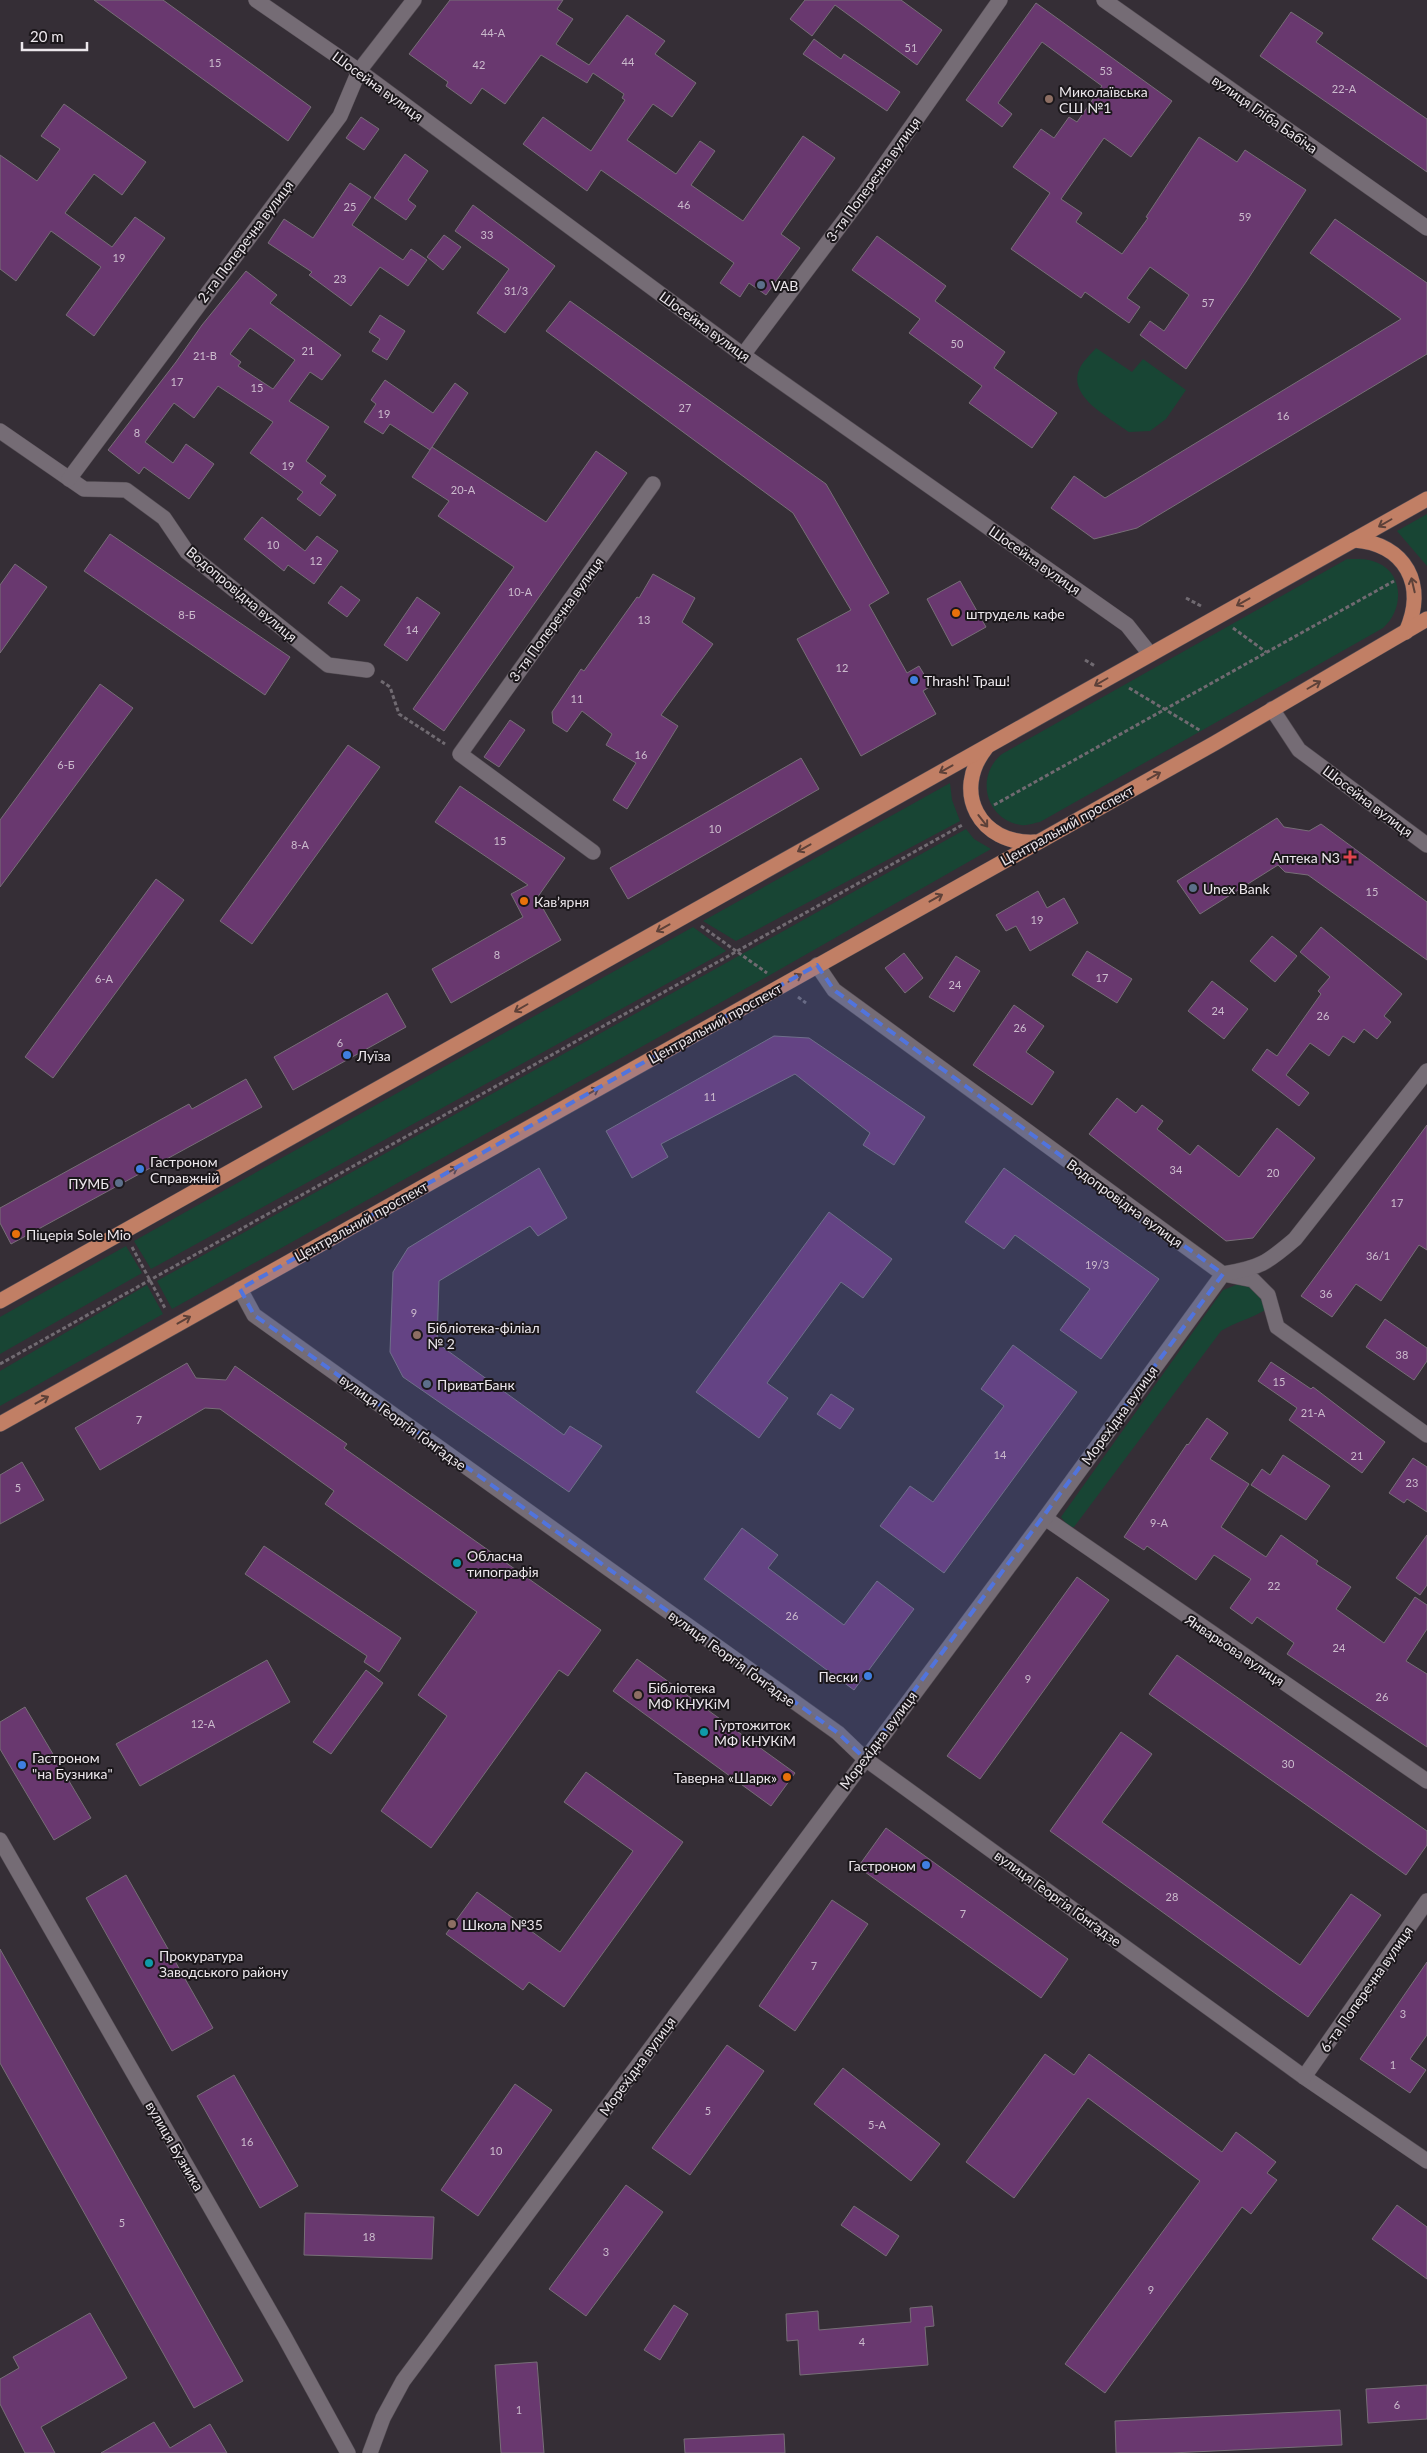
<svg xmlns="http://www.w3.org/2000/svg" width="1427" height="2453" viewBox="0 0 1427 2453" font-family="Lato,sans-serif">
<rect width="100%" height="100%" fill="#352e36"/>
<g fill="#184534">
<path d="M1096,348L1132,372L1143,359L1186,390L1166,419L1150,431L1129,432C1110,418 1068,397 1079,370C1082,362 1090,355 1096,348Z"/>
<path d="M1427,514V566L1397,531Z"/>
<path d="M1347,559C1358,559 1368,558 1378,563C1405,575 1403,611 1383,628L1040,822C1034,823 1027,826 1021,825C985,819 975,776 1002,754Z"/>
<path d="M950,783L952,800L960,821L736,941L703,921Z"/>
<path d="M966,829L974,839L991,849L770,975L172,1309L157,1281Z"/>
<path d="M693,927L726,951L151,1269L134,1241Z"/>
<path d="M126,1246L142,1273L0,1354V1317Z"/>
<path d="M1241,1283C1255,1287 1264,1294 1265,1310C1251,1319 1235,1322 1221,1331L1074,1527H1069L1061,1517L1223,1290Z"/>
<path d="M147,1285L163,1314L0,1406V1371Z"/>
</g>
<g fill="#69386f" stroke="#776e77" fill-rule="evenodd">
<path d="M94,0H163L311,107L288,141Z"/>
<path d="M450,0H563L557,9L573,19L556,44L589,65L627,15L665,41L655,54L696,83L672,117L653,104L627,140L676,174L700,141L715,151L691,185L743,221L803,136L835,158L781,234L800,248L766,295L749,283L740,297L720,283L734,263L601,170L587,191L523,144L543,117L591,151L625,100L622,98L624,94L593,73L587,83L541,55L505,104L482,88L471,104L446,86L448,82L409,54Z"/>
<path d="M805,0H901L942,30L917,65L835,5L812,36L790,19Z"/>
<path d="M1036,3L1172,101L1131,157L1104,138L1061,199L1082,213L1076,222L1122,254L1148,218L1146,217L1199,137L1237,162L1245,150L1306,190L1246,282L1186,369L1140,335L1150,321L1164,331L1189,295L1150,267L1127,298L1140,307L1129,323L1085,292L1081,298L1011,249L1050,193L1013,167L1041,129L1054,138L1069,117L1077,122L1102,86L1042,42L998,103L1012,114L1002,127L966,100Z"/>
<path d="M1291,12L1323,33L1316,42L1427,119V172L1260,56Z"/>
<path d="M814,39L841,59L844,54L900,92L887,111L803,54Z"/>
<path d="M64,104L146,162L122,195L94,174L65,213L112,247L135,217L165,238L94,336L66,315L101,267L51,231L16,281L0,269V155L37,181L60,149L41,136Z"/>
<path d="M361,117L379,129L364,150L346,138Z"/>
<path d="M405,154L428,171L408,200L416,206L406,220L374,198Z"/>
<path d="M350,183L371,197L352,225L403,260L411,249L427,260L408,286L380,267L351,306L309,275L312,272L268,243L284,219L313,238Z"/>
<path d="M473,205L555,266L505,333L477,313L509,269L455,231Z"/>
<path d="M1335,219L1427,283V354L1137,528L1094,539L1051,508L1074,476L1105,498L1401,319L1310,253Z"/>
<path d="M444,235L461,247L443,270L427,257Z"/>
<path d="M877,236L946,286L935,301L1005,352L994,368L1057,413L1032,448L969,403L982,386L909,333L920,319L852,270Z"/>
<path d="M246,271L277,295L270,303L341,355L322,380L310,372L289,401L329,427L306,461L326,476L320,483L336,495L320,516L297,499L303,492L250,453L273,422L218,386L194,418L174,403L145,442L173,463L186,444L214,464L189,499L144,467L139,474L108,450L176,362L202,325ZM250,328L295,360L273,389L238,366L241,362L230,354Z"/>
<path d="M570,301L826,484L889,593L869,605L907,673L919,666L931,686L923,691L936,714L861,756L797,639L851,610L793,513L546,331Z"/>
<path d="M380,315L405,331L387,360L372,351L380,339L369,332Z"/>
<path d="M385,380L433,413L455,383L468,393L430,450L390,424L383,434L364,422L376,404L371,400Z"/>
<path d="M432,447L546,522L596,451L627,473L444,731L413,709L514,567L438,516L449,501L412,477Z"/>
<path d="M262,517L305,551L317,536L338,551L314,584L288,565L284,571L244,539Z"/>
<path d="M110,534L290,657L265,695L84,571Z"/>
<path d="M15,564L47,587L0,653V585Z"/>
<path d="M653,574L695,598L682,622L713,644L661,715L678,726L627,809L613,800L636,763L606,745L612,734L582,711L567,732L553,723L552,712L581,669L584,671L637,597L639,598Z"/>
<path d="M960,581L986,627L952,646L927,599Z"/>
<path d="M341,586L360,600L347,617L328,603Z"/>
<path d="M417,597L440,613L407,661L384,645Z"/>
<path d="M100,684L133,708L0,887V820Z"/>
<path d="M510,720L525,730L499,767L484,757Z"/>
<path d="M348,745L380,767L252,944L220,921Z"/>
<path d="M801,758L819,789L628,899L610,868Z"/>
<path d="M460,786L565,858L537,898L561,940L451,1003L432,969L523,917L511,894L528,885L435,822Z"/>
<path d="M1277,818L1284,827L1309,831L1321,824L1427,902V960L1308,875L1285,872L1278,865L1200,914L1177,881Z"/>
<path d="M156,879L184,900L53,1078L25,1057Z"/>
<path d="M1038,891L1047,908L1064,898L1078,923L1030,951L1016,926L1006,931L996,915Z"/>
<path d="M1321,927L1402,994L1384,1016L1391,1022L1377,1039L1364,1029L1354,1043L1343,1036L1329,1056L1310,1043L1286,1075L1309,1093L1299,1106L1252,1070L1267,1049L1277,1056L1321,994L1318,991L1330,977L1300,952Z"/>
<path d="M1272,936L1297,956L1275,982L1250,961Z"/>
<path d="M1087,951L1132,979L1117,1003L1072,975Z"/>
<path d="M904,953L923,978L905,993L885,968Z"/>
<path d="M956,956L980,971L954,1012L929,997Z"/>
<path d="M1212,981L1248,1009L1224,1039L1188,1011Z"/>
<path d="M387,993L406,1027L293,1090L274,1057Z"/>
<path d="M1014,1005L1044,1026L1026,1052L1054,1072L1032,1105L973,1065Z"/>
<path d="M774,1036L809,1038L925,1117L894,1165L863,1145L870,1133L795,1074L661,1144L668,1157L632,1178L606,1131Z"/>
<path d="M246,1079L262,1107L11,1244L0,1223V1208L189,1104L192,1109Z"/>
<path d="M1117,1098L1136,1113L1142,1105L1163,1121L1157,1129L1190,1155L1198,1145L1239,1177L1277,1128L1315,1158L1253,1238L1226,1241L1089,1134Z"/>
<path d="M1427,1125V1250L1419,1245L1381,1301L1356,1284L1332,1317L1301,1296Z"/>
<path d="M539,1168L567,1218L538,1236L530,1226L439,1281L437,1343L564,1435L570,1426L602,1446L569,1492L403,1377L390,1352L393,1272L408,1248Z"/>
<path d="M1004,1168L1159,1279L1101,1359L1060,1330L1090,1289L1015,1235L1004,1249L965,1222Z"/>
<path d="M829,1212L892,1259L863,1298L841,1282L767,1383L788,1398L759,1438L696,1392Z"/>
<path d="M1385,1319L1427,1348V1361L1414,1380L1366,1347Z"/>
<path d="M1013,1345L1077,1392L944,1573L880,1526L910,1486L933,1502L1004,1406L981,1389Z"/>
<path d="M1271,1362L1311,1389L1313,1387L1385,1442L1362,1473L1289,1420L1297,1408L1258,1381Z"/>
<path d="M187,1363L196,1378L226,1380L235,1366L347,1444L344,1448L601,1630L568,1676L559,1670L431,1848L381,1811L447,1716L418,1695L477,1612L325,1504L334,1491L220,1409L205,1408L100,1470L75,1428Z"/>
<path d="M831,1394L854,1409L840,1429L817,1414Z"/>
<path d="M1207,1418L1228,1433L1210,1459L1249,1484L1221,1527L1266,1557L1281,1535L1318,1561L1316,1564L1351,1587L1336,1609L1384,1643L1415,1597L1427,1605V1629L1406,1661L1427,1674V1747L1287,1654L1294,1643L1257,1617L1252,1624L1230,1608L1251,1579L1214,1555L1196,1580L1147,1546L1144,1550L1124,1537L1187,1444L1188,1445Z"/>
<path d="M1283,1455L1330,1486L1306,1520L1251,1485L1262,1469L1270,1475Z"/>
<path d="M1413,1458L1427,1467V1512L1407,1499L1404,1503L1389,1493Z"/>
<path d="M22,1462L44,1500L0,1524V1475Z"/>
<path d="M742,1528L778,1555L768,1568L844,1625L877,1581L914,1609L854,1690L704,1579Z"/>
<path d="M1427,1535V1585L1420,1595L1396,1578Z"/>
<path d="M264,1546L401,1638L379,1672L364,1662L367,1656L245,1574Z"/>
<path d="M1077,1577L1109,1600L980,1779L947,1756Z"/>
<path d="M1177,1655L1427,1831V1845L1406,1875L1149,1694Z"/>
<path d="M637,1659L795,1773L771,1806L613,1691Z"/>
<path d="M267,1660L290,1702L140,1786L116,1744Z"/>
<path d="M366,1670L383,1683L331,1754L313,1742Z"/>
<path d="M25,1707L91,1818L54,1840L0,1749V1722Z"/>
<path d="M1121,1732L1152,1754L1102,1822L1300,1965L1351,1894L1381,1915L1308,2017L1050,1831Z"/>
<path d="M586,1772L683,1842L564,2007L529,1982L523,1990L446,1934L477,1892L560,1952L633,1851L564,1802Z"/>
<path d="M886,1828L1068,1959L1041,1998L858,1867Z"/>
<path d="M126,1875L213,2028L172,2051L86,1898Z"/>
<path d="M832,1900L868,1924L795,2031L759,2006Z"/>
<path d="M0,1949L243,2381L194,2408L0,2063Z"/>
<path d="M1427,1962V2035L1410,2059L1426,2070L1410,2093L1360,2059Z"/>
<path d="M727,2045L764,2071L690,2175L652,2148Z"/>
<path d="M1045,2054L1074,2075L1089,2054L1222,2152L1236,2132L1276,2162L1267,2173L1277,2180L1251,2214L1242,2207L1105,2393L1065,2364L1200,2181L1088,2098L1014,2198L966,2162Z"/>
<path d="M843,2068L940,2144L911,2181L814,2104Z"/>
<path d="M234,2075L298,2186L260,2208L197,2096Z"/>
<path d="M515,2084L552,2110L478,2216L441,2190Z"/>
<path d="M626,2185L663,2212L586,2316L549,2289Z"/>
<path d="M1397,2205L1427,2227V2279L1372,2239Z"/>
<path d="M854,2206L899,2236L886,2256L841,2225Z"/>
<path d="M305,2213L434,2217L432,2259L304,2255Z"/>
<path d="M674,2305L688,2314L660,2360L644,2350Z"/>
<path d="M932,2306L934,2326L925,2327L928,2365L800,2375L798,2340L787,2341L786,2314L818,2311L819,2330L911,2322L910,2308Z"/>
<path d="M90,2313L127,2378L41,2427L55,2453H25L0,2404V2379L19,2368L13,2357Z"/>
<path d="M537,2362L544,2453H501L495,2365Z"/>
<path d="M1427,2385V2419L1368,2423L1366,2389Z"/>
<path d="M1340,2410L1342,2445L1171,2453H1116L1115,2421Z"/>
<path d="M154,2422L170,2448L210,2424L227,2453H101Z"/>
<path d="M784,2434L785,2453H685L684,2439Z"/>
</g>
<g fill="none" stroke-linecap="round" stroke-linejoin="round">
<g stroke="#534c53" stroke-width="16">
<g id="minor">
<path d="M256,0L359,71L743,355L1127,625L1150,654"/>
<path d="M1104,0L1427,228"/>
<path d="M743,355L864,194L1000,0"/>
<path d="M0,431L84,489L126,490L164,518L187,552L328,665L367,670"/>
<path d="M69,479L340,116L359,71L414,0"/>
<path d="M1272,709L1299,750L1427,845"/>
<path d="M593,852L460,754L653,484"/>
<path d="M817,965L834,990L1223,1274L1253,1280L1268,1295L1277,1327L1427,1435"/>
<path d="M240,1289L254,1315L838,1733L864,1758L1304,2077L1427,2161"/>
<path d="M1045,1518L1427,1781"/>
<path d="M0,1840L284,2336L348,2453"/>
<path d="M1304,2077L1427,1901"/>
<path d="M370,2453L383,2418L403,2381L1045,1518L1223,1274C1260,1268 1267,1263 1295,1239L1427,1071"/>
</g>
</g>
<g stroke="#534c53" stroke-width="16">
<g id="major">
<path d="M1354,540C1406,544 1427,585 1406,632"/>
<path d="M986,748C951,792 980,845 1035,842"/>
<path d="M0,1301L1427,499"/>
<path d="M0,1424L1215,743L1427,619"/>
</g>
</g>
<g stroke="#706a71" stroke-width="3" stroke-dasharray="4 2.5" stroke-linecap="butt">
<path d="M1186,598L1201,606"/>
<path d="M1233,628L1266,652"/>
<path d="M1085,660L1095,666"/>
<path d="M381,681L390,687L399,714L445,744"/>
<path d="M1129,688L1201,731"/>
<path d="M994,805L1394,581"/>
<path d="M701,926L767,973"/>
<path d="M798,997L806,1003"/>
<path d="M132,1247L166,1310"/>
<path d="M0,1364L964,824"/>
</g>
<use href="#minor" stroke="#756c75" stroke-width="15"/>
<use href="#major" stroke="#c17f65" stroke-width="15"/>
</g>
<defs><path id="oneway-shaft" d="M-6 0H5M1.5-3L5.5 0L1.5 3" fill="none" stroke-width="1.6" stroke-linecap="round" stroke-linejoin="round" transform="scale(1.25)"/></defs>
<g stroke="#5d4139">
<use href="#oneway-shaft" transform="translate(1385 523) rotate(150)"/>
<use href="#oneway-shaft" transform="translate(1413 585) rotate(-103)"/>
<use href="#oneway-shaft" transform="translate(1243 602) rotate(151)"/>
<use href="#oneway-shaft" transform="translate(1101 682) rotate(150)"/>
<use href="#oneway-shaft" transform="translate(1314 685) rotate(-30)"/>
<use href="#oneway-shaft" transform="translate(946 769) rotate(151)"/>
<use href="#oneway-shaft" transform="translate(1154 776) rotate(-29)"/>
<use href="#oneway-shaft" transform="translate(983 821) rotate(52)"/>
<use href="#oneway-shaft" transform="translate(804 848) rotate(151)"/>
<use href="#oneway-shaft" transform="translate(936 898) rotate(-29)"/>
<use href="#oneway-shaft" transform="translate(663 928) rotate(151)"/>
<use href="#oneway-shaft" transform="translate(795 978) rotate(-30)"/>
<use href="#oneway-shaft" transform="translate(521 1008) rotate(150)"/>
<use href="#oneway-shaft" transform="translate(592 1092) rotate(-29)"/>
<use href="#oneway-shaft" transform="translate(451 1171) rotate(-29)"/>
<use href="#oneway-shaft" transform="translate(184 1320) rotate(-29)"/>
<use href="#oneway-shaft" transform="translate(42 1400) rotate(-29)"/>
</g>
<path fill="#5174dd" fill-opacity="0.2" stroke="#5174dd" stroke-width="4" stroke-dasharray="10 6" stroke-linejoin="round" d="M817,965L834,990L1223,1274L864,1758L838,1733L254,1315L240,1289Z"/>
<g fill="#8d6e63" stroke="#1b171b" stroke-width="2">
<circle cx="1049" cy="99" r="5"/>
<circle cx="417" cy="1335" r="5"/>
<circle cx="638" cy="1695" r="5"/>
<circle cx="452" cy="1924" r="5"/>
</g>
<g fill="#5c6f8a" stroke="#1b171b" stroke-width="2">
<circle cx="761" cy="285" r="5"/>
<circle cx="1193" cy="888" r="5"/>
<circle cx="119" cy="1183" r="5"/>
<circle cx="427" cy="1384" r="5"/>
</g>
<g fill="#e8710a" stroke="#1b171b" stroke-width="2">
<circle cx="956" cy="613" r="5"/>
<circle cx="524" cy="901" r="5"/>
<circle cx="16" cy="1234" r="5"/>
<circle cx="787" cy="1777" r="5"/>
</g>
<g fill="#3f7fe0" stroke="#1b171b" stroke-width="2">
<circle cx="914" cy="680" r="5"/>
<circle cx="347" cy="1055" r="5"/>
<circle cx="140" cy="1169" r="5"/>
<circle cx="868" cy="1676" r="5"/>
<circle cx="22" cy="1765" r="5"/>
<circle cx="926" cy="1865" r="5"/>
</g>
<path fill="#e0444e" stroke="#1b171b" stroke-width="2" d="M1347.5 849.5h5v5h5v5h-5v5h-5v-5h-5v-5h5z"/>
<g fill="#0f9aa8" stroke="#1b171b" stroke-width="2">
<circle cx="457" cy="1563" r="5"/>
<circle cx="704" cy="1732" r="5"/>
<circle cx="149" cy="1963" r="5"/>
</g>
<g text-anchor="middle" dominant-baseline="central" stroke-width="4" stroke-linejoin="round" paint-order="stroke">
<g font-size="11" fill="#cbbbcd">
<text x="493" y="32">44-А</text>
<text x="911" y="47">51</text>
<text x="628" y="61">44</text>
<text x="215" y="62">15</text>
<text x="479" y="64">42</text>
<text x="1106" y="70">53</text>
<text x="1344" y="88">22-А</text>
<text x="684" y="204">46</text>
<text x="350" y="206">25</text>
<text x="1245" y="216">59</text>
<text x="487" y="234">33</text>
<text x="119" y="257">19</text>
<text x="340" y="278">23</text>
<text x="516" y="290">31/3</text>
<text x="1208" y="302">57</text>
<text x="957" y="343">50</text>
<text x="308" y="350">21</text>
<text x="205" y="355">21-В</text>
<text x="177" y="381">17</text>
<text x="257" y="387">15</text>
<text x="685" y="407">27</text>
<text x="384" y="413">19</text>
<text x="1283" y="415">16</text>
<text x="137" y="432">8</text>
<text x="288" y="465">19</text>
<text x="463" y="489">20-А</text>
<text x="273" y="544">10</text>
<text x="316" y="560">12</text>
<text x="520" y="591">10-А</text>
<text x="187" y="614">8-Б</text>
<text x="644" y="619">13</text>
<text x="412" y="629">14</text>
<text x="842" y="667">12</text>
<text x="577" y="698">11</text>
<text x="641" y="754">16</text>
<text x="66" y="764">6-Б</text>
<text x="715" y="828">10</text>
<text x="500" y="840">15</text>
<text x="300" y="844">8-А</text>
<text x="1372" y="891">15</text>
<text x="1037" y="919">19</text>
<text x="497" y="954">8</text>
<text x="1102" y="977">17</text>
<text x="104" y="978">6-А</text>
<text x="955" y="984">24</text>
<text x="1218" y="1010">24</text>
<text x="1323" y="1015">26</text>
<text x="1020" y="1027">26</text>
<text x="340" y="1042">6</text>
<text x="710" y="1096">11</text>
<text x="1176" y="1169">34</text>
<text x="1273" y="1172">20</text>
<text x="1397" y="1202">17</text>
<text x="1378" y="1255">36/1</text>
<text x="1097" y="1264">19/3</text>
<text x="1326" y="1293">36</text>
<text x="414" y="1312">9</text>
<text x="1402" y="1354">38</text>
<text x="1279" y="1381">15</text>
<text x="1313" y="1412">21-А</text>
<text x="139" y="1419">7</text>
<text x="1000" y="1454">14</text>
<text x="1357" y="1455">21</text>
<text x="1412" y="1482">23</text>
<text x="18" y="1487">5</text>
<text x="1159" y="1522">9-А</text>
<text x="1274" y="1585">22</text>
<text x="792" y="1615">26</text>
<text x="1339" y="1647">24</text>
<text x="1028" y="1678">9</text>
<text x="1382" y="1696">26</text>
<text x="203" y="1723">12-А</text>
<text x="1288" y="1763">30</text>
<text x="1172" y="1896">28</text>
<text x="963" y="1913">7</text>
<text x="814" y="1965">7</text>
<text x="1403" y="2013">3</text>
<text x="1393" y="2064">1</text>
<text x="708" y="2110">5</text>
<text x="877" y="2124">5-А</text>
<text x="247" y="2141">16</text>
<text x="496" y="2150">10</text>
<text x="122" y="2222">5</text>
<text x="369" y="2236">18</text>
<text x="606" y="2251">3</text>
<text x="1151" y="2289">9</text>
<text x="862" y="2341">4</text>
<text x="1397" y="2404">6</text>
<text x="519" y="2409">1</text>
</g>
<g font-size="14" fill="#ece7ec" stroke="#1b171b">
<text transform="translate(378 86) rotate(36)">Шосейна вулиця</text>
<text transform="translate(1265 114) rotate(35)">вулиця Гліба Бабіча</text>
<text transform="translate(873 179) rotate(-54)">3-тя Поперечна вулиця</text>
<text transform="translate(245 241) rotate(-53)">2-га Поперечна вулиця</text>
<text transform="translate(705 326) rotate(36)">Шосейна вулиця</text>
<text transform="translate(1035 560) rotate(35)">Шосейна вулиця</text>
<text transform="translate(242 594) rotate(40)">Водопровідна вулиця</text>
<text transform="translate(556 619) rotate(-54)">3-тя Поперечна вулиця</text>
<text transform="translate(1368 801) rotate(37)">Шосейна вулиця</text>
<text transform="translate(1067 825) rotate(-29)">Центральний проспект</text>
<text transform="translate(715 1023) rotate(-29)">Центральний проспект</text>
<text transform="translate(1125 1203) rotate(36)">Водопровідна вулиця</text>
<text transform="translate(361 1221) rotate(-29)">Центральний проспект</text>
<text transform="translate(1119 1415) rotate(-54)">Морехідна вулиця</text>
<text transform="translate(403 1422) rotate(36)">вулиця Георгія Ґонґадзе</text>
<text transform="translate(1235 1650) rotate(34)">Январьова вулиця</text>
<text transform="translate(732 1658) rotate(36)">вулиця Георгія Ґонґадзе</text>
<text transform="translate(878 1740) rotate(-53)">Морехідна вулиця</text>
<text transform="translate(1058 1898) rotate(36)">вулиця Георгія Ґонґадзе</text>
<text transform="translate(1366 1989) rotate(-55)">6-та Поперечна вулиця</text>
<text transform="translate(637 2066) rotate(-54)">Морехідна вулиця</text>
<text transform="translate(175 2146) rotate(60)">вулиця Бузника</text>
</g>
<g font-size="14" fill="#ece7ec" stroke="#1b171b" text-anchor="start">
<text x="1059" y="91">Миколаївська<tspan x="1059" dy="16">СШ №1</tspan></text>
<text x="771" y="285">VAB</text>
<text x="966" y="613">штрудель кафе</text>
<text x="924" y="680">Thrash! Траш!</text>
<text x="1340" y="857" text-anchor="end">Аптека N3</text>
<text x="1203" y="888">Unex Bank</text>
<text x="534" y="901">Кав’ярня</text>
<text x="357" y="1055">Луїза</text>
<text x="150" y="1161">Гастроном<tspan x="150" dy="16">Справжній</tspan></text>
<text x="109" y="1183" text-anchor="end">ПУМБ</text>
<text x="26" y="1234">Піцерія Sole Mio</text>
<text x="427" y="1327">Бібліотека-філіал<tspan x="427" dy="16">№ 2</tspan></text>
<text x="437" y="1384">ПриватБанк</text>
<text x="467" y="1555">Обласна<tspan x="467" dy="16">типографія</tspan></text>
<text x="858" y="1676" text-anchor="end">Пески</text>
<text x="648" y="1687">Бібліотека<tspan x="648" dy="16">МФ КНУКіМ</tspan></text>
<text x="714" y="1724">Гуртожиток<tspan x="714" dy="16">МФ КНУКіМ</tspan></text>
<text x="32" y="1757">Гастроном<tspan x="32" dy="16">"на Бузника"</tspan></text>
<text x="777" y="1777" text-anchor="end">Таверна «Шарк»</text>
<text x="916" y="1865" text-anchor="end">Гастроном</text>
<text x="462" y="1924">Школа №35</text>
<text x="159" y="1955">Прокуратура<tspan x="159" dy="16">Заводського району</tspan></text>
</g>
</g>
<path d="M22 42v8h65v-8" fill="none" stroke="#ece7ec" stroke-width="2.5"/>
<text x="30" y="42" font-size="15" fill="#ece7ec" stroke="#1b171b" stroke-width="4" paint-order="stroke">20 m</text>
</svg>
